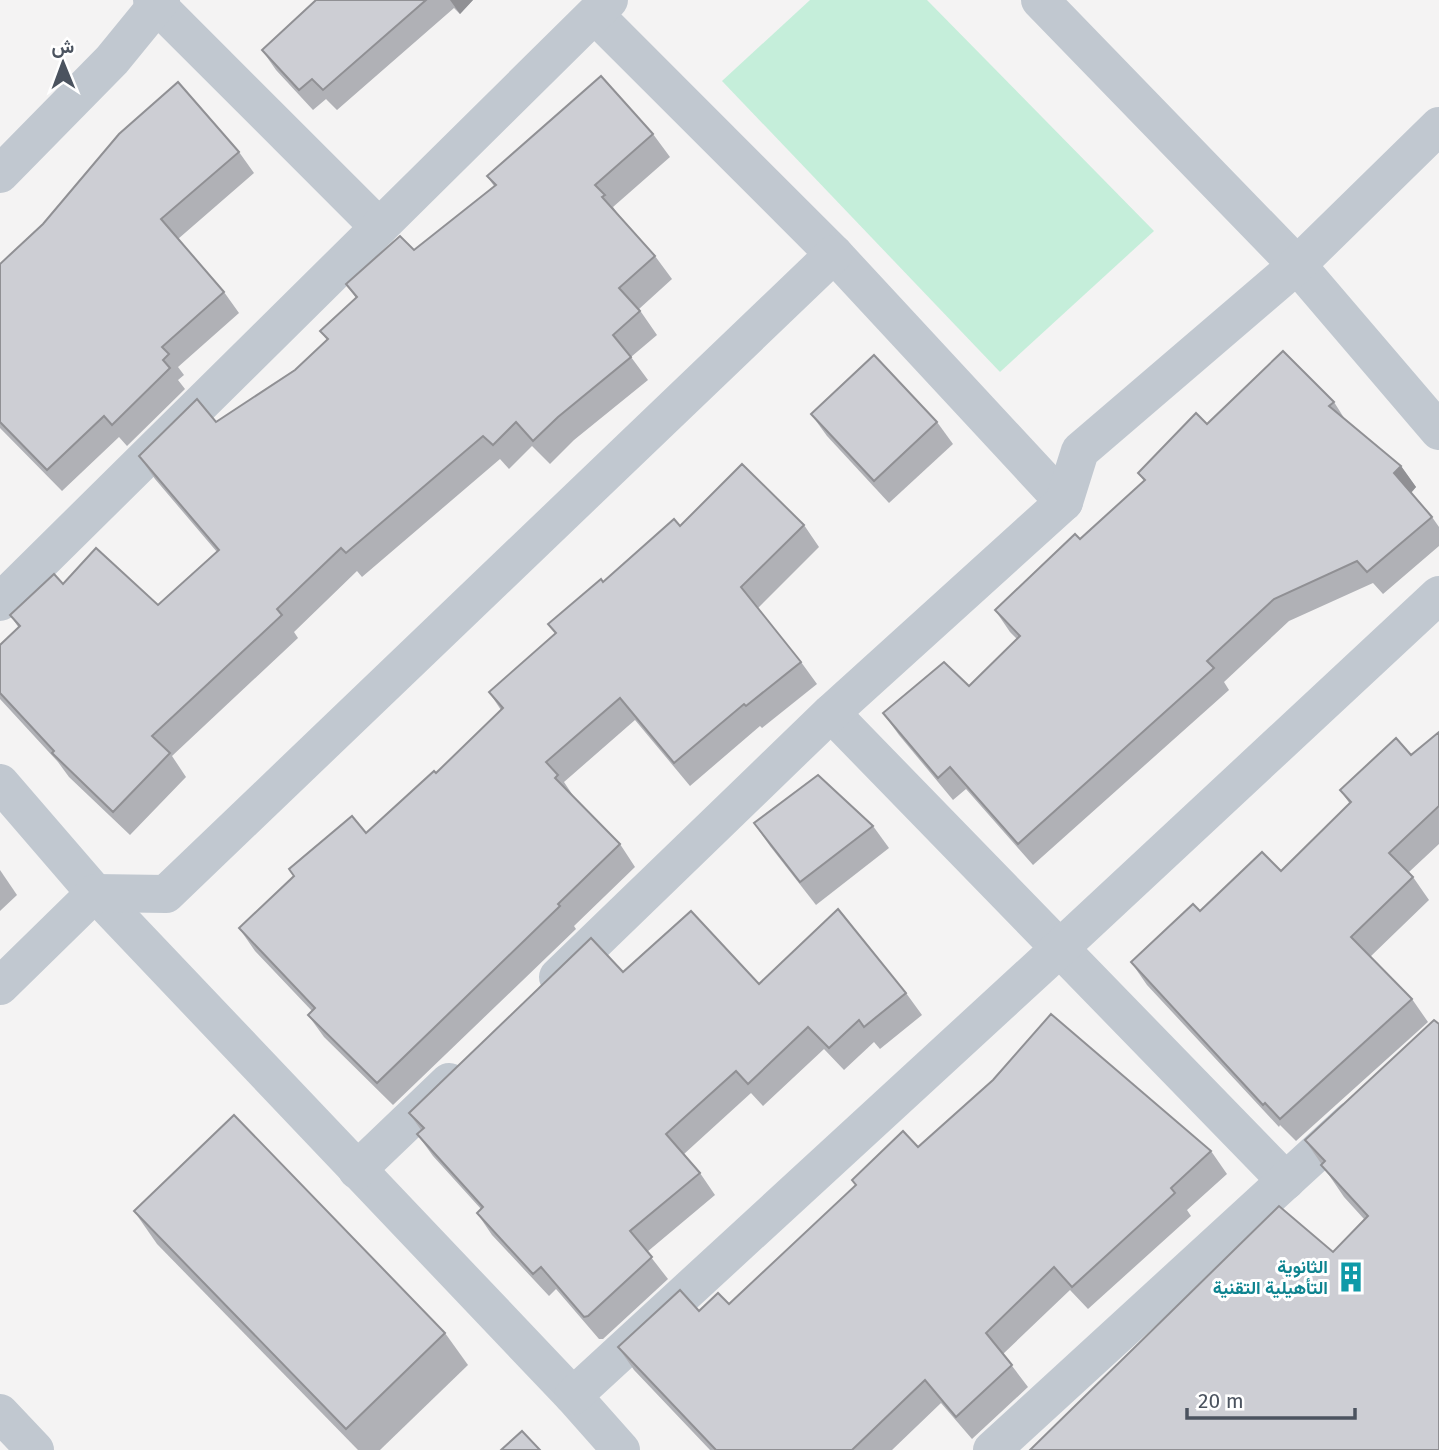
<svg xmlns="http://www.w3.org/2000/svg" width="1439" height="1450" viewBox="0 0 1439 1450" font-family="'Fira Sans',Vazirmatn,sans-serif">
<rect width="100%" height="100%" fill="#f4f3f3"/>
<path fill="#c5eeda" d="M810,0H927L1154,231L1000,372L722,81Z"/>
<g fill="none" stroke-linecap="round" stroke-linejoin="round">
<g stroke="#c1c8d0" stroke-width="38">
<path d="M152,0L379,227"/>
<path d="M1040,0L1297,265L1439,431"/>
<path d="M595,15L834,254L1064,502"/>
<path d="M0,174L112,60L161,0"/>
<path d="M0,602L609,0"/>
<path d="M831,713L1286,1181"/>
<path d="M0,783L95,893L573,1396L621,1450"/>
<path d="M558,977L831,713L1064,502L1080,451L1297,265L1439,126"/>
<path d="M0,986L95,893L166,894L834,254"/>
<path d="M357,1170L449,1082"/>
<path d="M573,1396L1060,948L1439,595"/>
<path d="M0,1413L35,1450"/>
<path d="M992,1450L1352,1120"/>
</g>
</g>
<g fill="#b0b1b6">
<path d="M316,0H473L460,14L454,8L337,110L326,99L313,110L276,70L262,50Z"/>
<path d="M653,134L670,157L613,207L621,218L655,256L672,279L639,309L657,335L631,357L648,380L574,440L550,464L532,446L509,469L500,459L362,577L357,571L294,632L298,638L172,756L186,777L130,835L69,777L58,762L0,699V645L19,628L10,615L63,584L158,605L217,552L155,479L139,456L216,422L295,370L327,340L320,331L356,298L346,284L414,250L494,186L487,176Z"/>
<path d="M239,152L254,173L178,239L224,292L239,313L178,367L184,375L178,380L185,389L127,446L119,437L62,491L0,428V264Z"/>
<path d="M1334,402L1346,421L1401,466L1416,487L1411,493L1432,517L1439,527V546L1383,594L1373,583L1289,621L1224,682L1229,690L1033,865L966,789L953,800L899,735L883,713L969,686L1017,639L1010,632L995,610L1080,539L1144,481L1138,473L1207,424Z"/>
<path d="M811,414L937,422L953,444L889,503L827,436Z"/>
<path d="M804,525L819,547L758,608L801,662L817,684L762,728L760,726L690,786L635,720L564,782L574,797L620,844L635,867L574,926L576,929L393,1105L324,1037L308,1015L312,1011L255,951L239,928L294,876L289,869L366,833L436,773L501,710L489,692L556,634L548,624L603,582L680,526Z"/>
<path d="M1439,732V844L1409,872L1413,877L1429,900L1370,957L1412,999L1428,1022L1296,1141L1280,1125L1279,1127L1147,985L1131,962L1200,911L1281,871L1350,804L1340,790L1411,755Z"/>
<path d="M754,823L873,826L889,848L816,905L770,846Z"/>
<path d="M0,870L17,895L0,911Z"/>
<path d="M623,972L759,984L906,993L922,1015L880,1049L874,1042L844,1070L824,1049L763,1106L751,1093L684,1154L700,1173L715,1195L647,1252L668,1279L603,1339H599L556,1289L549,1296L492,1235L477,1213L481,1209L433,1156L417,1134L421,1130L409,1113Z"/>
<path d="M1439,1024V1450L1333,1252L1364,1219L1344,1197L1305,1140Z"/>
<path d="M918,1147L1211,1151L1227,1174L1187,1210L1191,1216L1088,1309L1070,1290L1003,1354L1028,1387L972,1439L941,1403L892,1450H710L634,1370L618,1347L699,1311L729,1304L856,1185L852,1180Z"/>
<path d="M134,1211L445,1333L468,1365L380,1450H358L157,1244Z"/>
</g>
<g fill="#909094">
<path d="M450,0H473L460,14Z"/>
<path d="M1401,466L1416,487L1409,495L1394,473Z"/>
</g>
<g fill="#cdced4" stroke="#909094" stroke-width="2">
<path d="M316,0H426L323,90L312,79L299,90L262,50Z"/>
<path d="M601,76L653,134L595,185L605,195L602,197L655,256L619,288L640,311L613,335L631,357L558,417L533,441L516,422L493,445L483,436L346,553L341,548L277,609L282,615L152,736L170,753L113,812L52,753L54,751L0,693V645L20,626L10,615L54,574L63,584L96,548L158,605L219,550L139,456L197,399L216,422L295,370L328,339L320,331L357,297L346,284L400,236L414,250L496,185L487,176Z"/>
<path d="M178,82L239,152L161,219L224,292L162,347L169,354L163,360L170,368L112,425L104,416L47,470L0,422V264L43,224L119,134Z"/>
<path d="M1283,351L1334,402L1329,406L1401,466L1394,473L1432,517L1367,572L1357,561L1274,599L1207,661L1214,668L1018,844L950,767L938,778L883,713L944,662L969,686L1020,636L995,610L1075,534L1080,539L1145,480L1138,473L1196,413L1207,424Z"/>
<path d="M874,355L937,422L874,481L811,414Z"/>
<path d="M742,464L804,525L741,587L801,662L746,706L744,704L674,763L620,698L546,762L558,775L555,778L620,844L558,904L560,906L377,1083L308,1015L315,1008L239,928L294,876L289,869L352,816L366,833L434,771L436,773L503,708L489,692L556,633L548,624L601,579L603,582L674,519L680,526Z"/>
<path d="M1439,732V806L1389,853L1413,877L1351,937L1412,999L1280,1119L1265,1103L1263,1105L1131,962L1193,904L1200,911L1262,852L1281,871L1351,802L1340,790L1396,738L1411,755Z"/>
<path d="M818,775L873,826L800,882L754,823Z"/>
<path d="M838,909L906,993L864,1027L859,1020L829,1048L808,1027L748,1084L736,1071L666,1134L700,1173L630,1231L652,1257L588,1316L584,1317L541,1267L533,1274L477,1213L483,1207L417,1134L424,1128L409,1113L591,938L623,972L691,911L759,984Z"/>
<path d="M1051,1014L1211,1151L1171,1188L1175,1193L1072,1287L1054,1267L986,1333L1012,1365L956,1417L925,1380L852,1450H716L618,1347L680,1290L699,1311L718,1293L729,1304L856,1185L852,1180L903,1131L918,1147L993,1080Z"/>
<path d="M1434,1020L1439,1024V1450H1030L1279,1206L1333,1252L1368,1216L1321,1165L1325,1161L1305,1140Z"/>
<path d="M234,1115L445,1333L346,1429L134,1211Z"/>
<path d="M522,1431L540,1450H501Z"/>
</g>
<defs>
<g id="building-bare" transform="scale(2.415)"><path d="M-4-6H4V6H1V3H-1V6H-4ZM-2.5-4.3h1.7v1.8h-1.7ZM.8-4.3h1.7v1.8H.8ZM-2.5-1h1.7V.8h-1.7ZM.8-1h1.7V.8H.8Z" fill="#0f9aa8" stroke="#fff" stroke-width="2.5" paint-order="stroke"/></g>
</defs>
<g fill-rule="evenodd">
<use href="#building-bare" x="1351" y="1277"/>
</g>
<g text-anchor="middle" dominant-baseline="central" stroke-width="6" stroke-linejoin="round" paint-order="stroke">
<g font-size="18" font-weight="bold" fill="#0d838f" stroke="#fff" text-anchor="end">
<text x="1328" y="1267">الثانوية<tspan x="1328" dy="21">التأهيلية التقنية</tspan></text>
</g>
</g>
<g transform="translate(63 63) rotate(359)" stroke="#ffffff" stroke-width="5" paint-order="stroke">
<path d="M0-5L12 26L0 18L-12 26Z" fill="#4b535f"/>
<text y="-10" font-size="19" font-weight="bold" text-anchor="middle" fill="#4b535f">ش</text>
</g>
<path d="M1187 1408v10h168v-10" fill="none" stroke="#4b535f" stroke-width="3.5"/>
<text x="1198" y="1408" font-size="21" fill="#4b535f" stroke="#ffffff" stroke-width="5" paint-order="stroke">20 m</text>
</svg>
